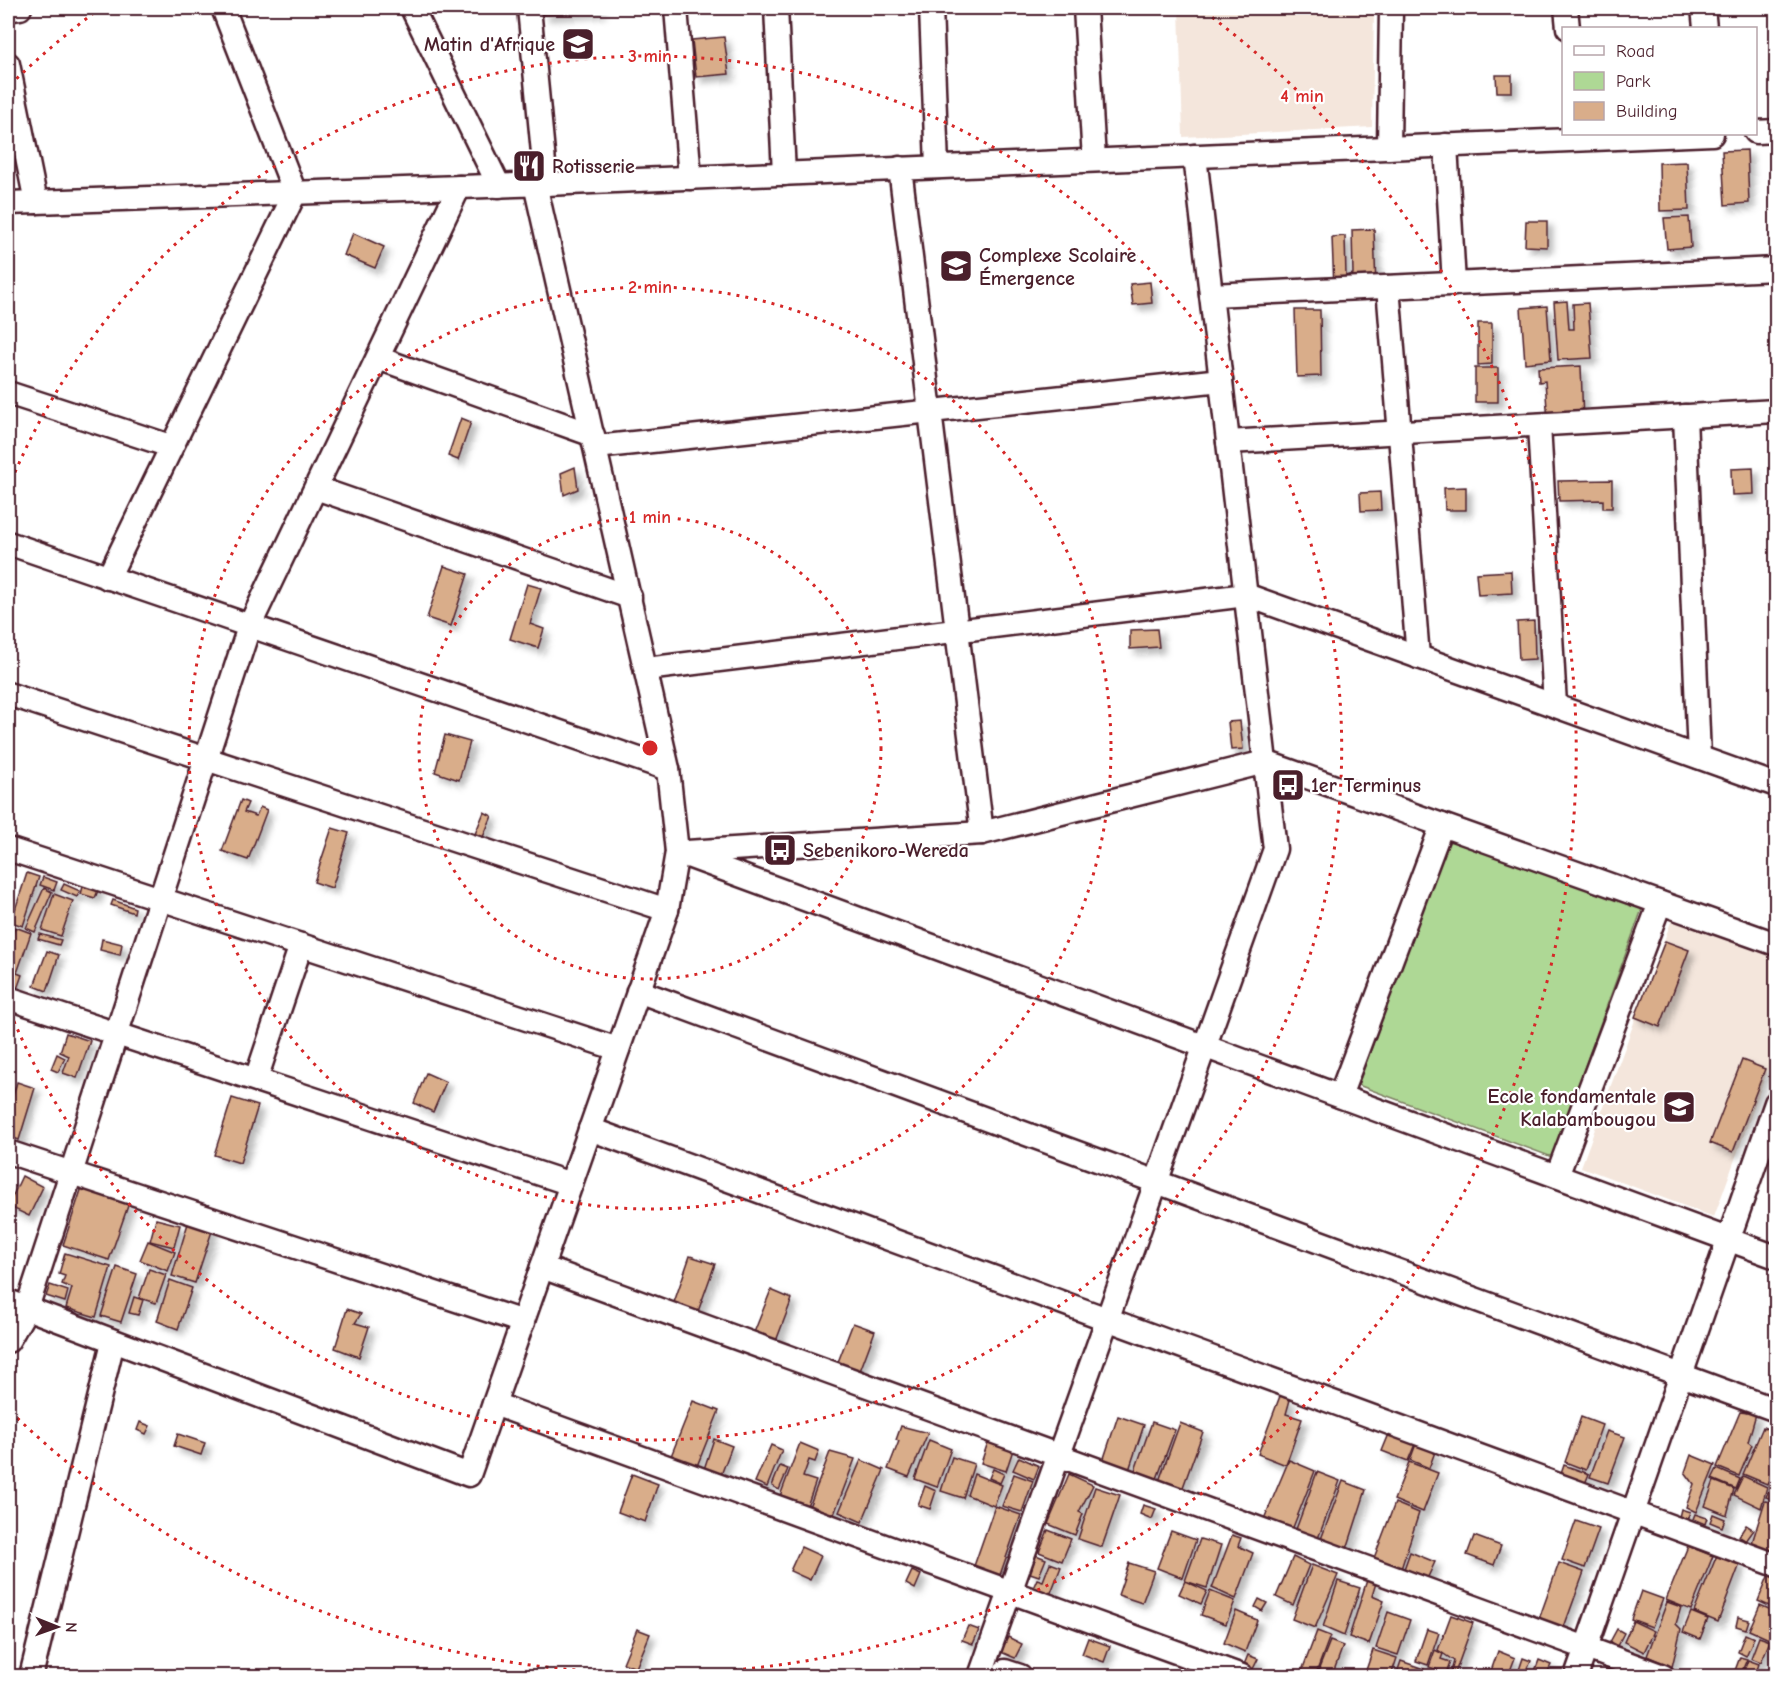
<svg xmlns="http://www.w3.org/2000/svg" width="1784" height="1684" viewBox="0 0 1784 1684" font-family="'Comic Neue',sans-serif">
<defs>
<filter id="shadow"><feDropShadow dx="5.5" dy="5.5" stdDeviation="3" flood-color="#0004"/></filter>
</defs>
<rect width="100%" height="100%" fill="#fff"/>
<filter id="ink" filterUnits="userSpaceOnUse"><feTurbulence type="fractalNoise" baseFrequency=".0167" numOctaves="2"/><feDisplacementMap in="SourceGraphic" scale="12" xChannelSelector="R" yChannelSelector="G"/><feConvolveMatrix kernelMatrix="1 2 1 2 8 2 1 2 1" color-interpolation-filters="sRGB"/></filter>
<g filter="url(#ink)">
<g fill="#f4e6dc">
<path d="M1179,8H1374L1372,127L1183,137Z"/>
<path d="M1672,919L1776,958V1047L1714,1217L1581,1167Z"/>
</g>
<path fill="#aed895" stroke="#7c7c60" stroke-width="1.5" d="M1449,837L1642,909L1552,1157L1358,1085Z"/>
<g fill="#d9ad8a" stroke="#4a1f2b" stroke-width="1.5" filter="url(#shadow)">
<path d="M543,8H599L600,11L544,15Z"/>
<path d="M724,37L729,74L696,77L692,40Z"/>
<path d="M1496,75H1512V92H1497Z"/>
<path d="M1747,150L1749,203L1725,205L1722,151Z"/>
<path d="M1687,162L1689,210L1660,211L1659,163Z"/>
<path d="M1689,217L1691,247L1667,249L1664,218Z"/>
<path d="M1526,221H1547V247L1525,246Z"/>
<path d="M1374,229L1376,287L1334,289L1332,237L1345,236L1346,276L1353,274L1352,230Z"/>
<path d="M353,233L384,247L375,268L344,255Z"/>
<path d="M1150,282L1152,303L1133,305L1130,284Z"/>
<path d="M1567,301L1569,329H1574L1573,304L1588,303L1592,358L1558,360L1554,302Z"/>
<path d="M1547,306L1551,360L1525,363L1521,308Z"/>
<path d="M1295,310H1320L1321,376L1297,377Z"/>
<path d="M1478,323H1492V364L1478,365Z"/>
<path d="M1581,366L1583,421L1548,422L1545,381L1539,382L1538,368Z"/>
<rect x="1475" y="368" width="23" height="34"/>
<path d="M461,418L471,422L458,460L448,456Z"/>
<path d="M575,467L578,489L564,495L561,473Z"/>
<path d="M1753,468L1754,494L1732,495L1731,469Z"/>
<path d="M1612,480V508H1603V500L1559,501L1558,481Z"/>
<path d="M1466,487V510H1445L1444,488Z"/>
<path d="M1380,492L1381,510L1361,511L1360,493Z"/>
<path d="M444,566L468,574L451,626L427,618Z"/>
<path d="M1511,571L1512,593L1478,595L1476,573Z"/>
<path d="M527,584L541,588L530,624L544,629L538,648L510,639Z"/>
<path d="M1534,621L1535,659L1519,660L1517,622Z"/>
<path d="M1157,629L1159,647L1130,649V630Z"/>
<path d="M1240,721L1243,749L1231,750L1228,722Z"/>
<path d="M445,735L470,742L459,780L435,772Z"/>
<path d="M241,800L248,803L244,812L256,816L260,807L267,810L248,860L222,851Z"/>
<path d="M484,812L492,816L483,837L475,834Z"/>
<path d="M332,828L349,833L332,888L314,882Z"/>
<path d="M27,873L39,877L23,926L11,922Z"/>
<path d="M43,877L57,882L54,890L40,885Z"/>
<path d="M84,883L99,888L95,898L81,894Z"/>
<path d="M64,884L80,891L77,897L61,890Z"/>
<path d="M44,888L52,892L35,932L26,928Z"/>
<path d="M54,894L73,901L61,936L42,930Z"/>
<path d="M113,900L135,908L134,913L111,905Z"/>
<path d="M15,927L31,933L17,973L22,975L17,989L8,986V949Z"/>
<path d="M40,934L61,940L59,945L38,939Z"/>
<path d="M102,939L122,944L120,955L100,950Z"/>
<path d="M1665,941L1689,950L1660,1027L1635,1017Z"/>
<path d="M47,951L59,955L47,991L34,986Z"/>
<path d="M66,1033L90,1041L77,1078L63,1073L69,1056L60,1052Z"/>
<path d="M57,1054L65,1058L58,1072L51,1069Z"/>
<path d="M1742,1060L1765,1069L1733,1152L1710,1143Z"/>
<path d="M426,1073L446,1082L433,1112L414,1103Z"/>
<path d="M17,1082L35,1088L19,1140L8,1136V1112Z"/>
<path d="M232,1098L258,1106L240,1163L214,1155Z"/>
<path d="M22,1176L43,1187L29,1216L8,1206Z"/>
<path d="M82,1187L129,1203L109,1260L63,1245Z"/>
<path d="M156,1219L180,1225L174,1247L150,1241Z"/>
<path d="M189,1220L213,1228L195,1283L172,1276Z"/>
<path d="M148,1241L175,1252L168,1271L140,1260Z"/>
<path d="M65,1253L111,1267L96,1317L66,1308L72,1288L62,1284L65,1276L59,1274Z"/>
<path d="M690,1256L715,1264L695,1320L671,1311Z"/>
<path d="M117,1267L137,1274L121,1322L101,1316Z"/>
<path d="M149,1269L166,1275L156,1303L139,1298Z"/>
<path d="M170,1280L192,1288L178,1329L157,1321Z"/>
<path d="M50,1285L68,1291L65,1302L46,1296Z"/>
<path d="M771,1290L792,1299L773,1349L751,1340Z"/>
<path d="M134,1297L143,1300L138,1315L129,1313Z"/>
<path d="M347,1309L361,1314L355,1323L369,1327L359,1357L335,1348Z"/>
<path d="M853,1323L875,1331L860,1371L838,1362Z"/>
<path d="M1280,1396L1290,1400L1286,1414L1302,1419L1286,1465L1258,1454Z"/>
<path d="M693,1401L719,1411L697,1466L671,1456Z"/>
<path d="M1740,1412L1756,1414L1748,1442L1752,1445L1739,1476L1717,1467Z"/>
<path d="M1118,1416L1144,1425L1129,1470L1103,1461Z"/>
<path d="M1581,1417L1602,1425L1586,1470L1565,1462Z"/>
<path d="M140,1422L150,1426L146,1434L137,1430Z"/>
<path d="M1152,1422L1175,1430L1155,1484L1133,1476Z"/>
<path d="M1180,1423L1203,1432L1182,1490L1159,1481Z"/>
<path d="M901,1426L928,1433L909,1477L888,1469L899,1441L896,1440Z"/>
<path d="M1763,1427L1774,1432L1776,1427V1461L1767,1484L1743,1474Z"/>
<path d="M1607,1431L1625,1437L1608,1483L1590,1477Z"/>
<path d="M178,1434L205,1443L201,1455L174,1446Z"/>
<path d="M1389,1434L1415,1444L1408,1461L1382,1451Z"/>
<path d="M714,1439L732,1446L721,1475L704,1469Z"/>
<path d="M929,1440L951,1449L937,1487L915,1479Z"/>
<path d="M988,1442L1013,1450L1006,1471L981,1463Z"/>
<path d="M800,1443L819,1451L815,1462L809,1460L803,1477L816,1481L807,1506L780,1496Z"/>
<path d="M1416,1444L1435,1452L1429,1468L1410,1460Z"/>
<path d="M771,1445L782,1450L767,1487L755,1482Z"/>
<path d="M830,1452L855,1459L833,1517L809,1507Z"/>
<path d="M1691,1455L1715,1465L1696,1512L1686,1507L1694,1484L1685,1472Z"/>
<path d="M952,1457L974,1464L963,1498L941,1491Z"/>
<path d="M1019,1457L1039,1466L1034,1479L1013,1470Z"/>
<path d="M861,1460L884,1470L862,1522L839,1512Z"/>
<path d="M1289,1460L1315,1471L1292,1530L1264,1519Z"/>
<path d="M1409,1462L1438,1473L1423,1512L1394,1500Z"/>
<path d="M1564,1465L1589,1474L1584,1486L1560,1477Z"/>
<path d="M780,1466L788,1469L779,1490L772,1486Z"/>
<path d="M993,1469L1004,1474L1000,1483L989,1478Z"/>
<path d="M1717,1469L1740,1479L1736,1489L1712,1479Z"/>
<path d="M1317,1472L1340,1481L1317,1541L1295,1532Z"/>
<path d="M632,1474L658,1484L645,1522L618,1512Z"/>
<path d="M974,1474L1002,1485L994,1506L967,1495Z"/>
<path d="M1014,1474L1033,1481L1022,1512L1002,1506Z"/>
<path d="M1069,1474L1093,1485L1079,1512L1083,1514L1075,1535L1048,1524Z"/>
<path d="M1743,1476L1767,1487L1761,1508L1734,1495Z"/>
<path d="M1343,1481L1366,1490L1347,1549L1321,1539Z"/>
<path d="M1714,1481L1734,1489L1727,1515L1705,1506Z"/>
<path d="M925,1486L936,1491L930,1509L918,1505Z"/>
<path d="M1095,1487L1120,1495L1102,1547L1078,1539Z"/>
<path d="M1770,1488L1776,1490L1775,1500L1766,1497Z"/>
<path d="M1765,1501L1776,1503V1545L1774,1554L1751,1546Z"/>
<path d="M1395,1503L1419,1513L1401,1569L1374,1558Z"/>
<path d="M1143,1505L1156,1509L1152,1519L1140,1514Z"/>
<path d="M995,1506L1021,1515L1000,1575L974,1566Z"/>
<path d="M1681,1509L1690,1512L1687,1520L1679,1517Z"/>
<path d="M1695,1514L1707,1518L1705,1524L1693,1519Z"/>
<path d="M1713,1514L1725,1519L1722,1527L1710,1522Z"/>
<path d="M1576,1521L1599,1529L1585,1568L1562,1560Z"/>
<path d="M1746,1525L1754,1530L1746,1541L1739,1536Z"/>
<path d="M1048,1530L1071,1539L1062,1561L1039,1552Z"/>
<path d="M1171,1531L1196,1540L1183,1578L1157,1568Z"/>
<path d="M1232,1535L1241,1538L1238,1546L1253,1553L1236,1599L1212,1588Z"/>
<path d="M1474,1536L1501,1546L1494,1565L1467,1555Z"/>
<path d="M1200,1539L1221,1545L1207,1588L1185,1581Z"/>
<path d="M1688,1546L1713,1556L1691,1610L1666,1600Z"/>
<path d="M801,1547L821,1556L810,1580L790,1571Z"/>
<path d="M1410,1552L1435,1562L1427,1579L1404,1569Z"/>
<path d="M1036,1555L1046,1559L1039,1576L1030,1573Z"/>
<path d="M1717,1555L1740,1564L1718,1622L1694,1612Z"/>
<path d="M1293,1557L1309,1565L1293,1605L1276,1597Z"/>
<path d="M1050,1563L1061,1567L1050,1595L1033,1588L1037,1579L1043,1581Z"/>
<path d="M1129,1563L1154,1571L1142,1603L1118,1595Z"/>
<path d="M1559,1563L1584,1572L1564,1627L1539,1619Z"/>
<path d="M1312,1565L1338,1575L1315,1628L1292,1619Z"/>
<path d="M1771,1569L1776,1571V1609L1758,1601Z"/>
<path d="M912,1571L921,1575L915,1589L906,1584Z"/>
<path d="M1367,1580L1376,1583L1372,1596L1384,1601L1369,1644L1349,1637Z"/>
<path d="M1185,1581L1207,1591L1201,1604L1179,1594Z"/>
<path d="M1338,1581L1360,1588L1344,1636L1323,1627Z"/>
<path d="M1210,1591L1235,1601L1226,1624L1201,1615Z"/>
<path d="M1641,1591L1663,1599L1652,1627L1631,1619Z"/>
<path d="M1259,1599L1267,1603L1262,1611L1255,1607Z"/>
<path d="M1667,1602L1681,1607L1676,1624L1681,1629L1672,1667L1647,1656Z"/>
<path d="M1760,1605L1776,1612V1622L1769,1639L1749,1630Z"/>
<path d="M1236,1611L1257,1620L1245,1652L1224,1643Z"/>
<path d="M1388,1612L1410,1620L1398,1655L1376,1648Z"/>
<path d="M1691,1612L1708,1619L1700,1639L1683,1632Z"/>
<path d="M1451,1615L1473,1623L1454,1676L1450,1675L1454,1661L1438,1650Z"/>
<path d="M1738,1617L1749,1620L1746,1629L1736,1626Z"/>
<path d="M1633,1621L1654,1631L1644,1652L1624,1642Z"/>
<path d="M968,1626L979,1630L973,1644L962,1640Z"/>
<path d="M637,1629L650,1634L636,1668L623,1663Z"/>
<path d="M1427,1629L1439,1633L1428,1665L1416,1661Z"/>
<path d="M1617,1629L1624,1633L1617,1646L1610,1642Z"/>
<path d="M1317,1631L1330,1636L1315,1676H1300Z"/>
<path d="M1745,1634L1754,1638L1746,1656L1738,1652Z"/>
<path d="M1008,1637L1022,1644L1015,1658L1001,1652Z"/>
<path d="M1759,1637L1770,1641L1761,1662L1751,1658Z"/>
<path d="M1088,1638L1110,1646L1104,1662L1082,1654Z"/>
<path d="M1330,1641L1343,1646L1332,1676H1316Z"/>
<path d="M1373,1650L1397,1658L1391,1676H1364Z"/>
<path d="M1435,1650L1443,1654L1441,1659L1450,1662L1446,1673L1429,1667Z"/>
<path d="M1498,1651L1515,1658L1508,1676L1491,1671Z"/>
<path d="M1248,1655L1258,1659L1252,1671L1243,1667Z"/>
<path d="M1740,1657L1747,1659L1740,1676H1733Z"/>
<path d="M1523,1658L1531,1661L1525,1676H1517Z"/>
<path d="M1539,1660L1551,1665L1546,1676H1533Z"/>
<path d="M1748,1660L1759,1664L1755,1676H1742Z"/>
<path d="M1401,1661L1424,1669L1422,1676H1396Z"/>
<path d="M1429,1670L1448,1676H1427Z"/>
</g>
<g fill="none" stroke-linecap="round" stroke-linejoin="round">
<g stroke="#4a1f2b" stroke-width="27">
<g id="street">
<path d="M412,8L499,186"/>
<path d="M529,8L546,184"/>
<path d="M676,8L690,178"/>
<path d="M776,8L784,174"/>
<path d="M931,8L937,167"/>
<path d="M1085,8L1094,160"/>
<path d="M1566,8L1568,28"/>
<path d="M1703,8L1705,28"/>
<path d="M8,10L20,8"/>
<path d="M8,64L36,202"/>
<path d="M1756,132L1776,131"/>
<path d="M1446,145L1454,284"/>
<path d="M1389,148L1391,8"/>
<path d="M900,168L982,833"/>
<path d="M8,203L546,184L1712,134"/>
<path d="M1388,287L1418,657"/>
<path d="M1211,295L1776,269"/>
<path d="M378,358L593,435"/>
<path d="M8,393L170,446"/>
<path d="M1685,416L1699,757"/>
<path d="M1539,425L1555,705"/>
<path d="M1228,442L1776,411"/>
<path d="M596,447L1221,380"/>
<path d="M316,488L630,597"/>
<path d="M8,543L668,769"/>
<path d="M108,578L295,193L223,8"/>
<path d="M646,669L1246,595L1776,785"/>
<path d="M8,694L667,910"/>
<path d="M8,849L618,1049"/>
<path d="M677,852L1776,1257"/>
<path d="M687,852L982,833L1265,762L1776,944"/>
<path d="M638,991L1776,1410"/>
<path d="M8,998L571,1184"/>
<path d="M256,1079L301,945"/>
<path d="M1340,1096L1442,825"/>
<path d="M590,1129L1776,1565"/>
<path d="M8,1152L523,1322"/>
<path d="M1557,1176L1660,903"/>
<path d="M542,1267L1663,1676"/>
<path d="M8,1301L469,1475L667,910L677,852L668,769L535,184"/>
<path d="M8,1341L27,1308L249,627L459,187"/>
<path d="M494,1404L1242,1676"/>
<path d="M1005,1671L1020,1676"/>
<path d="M31,1676L113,1342"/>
<path d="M980,1676L1275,849L1195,156"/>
<path d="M1576,1676L1776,1103"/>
</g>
</g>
<use href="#street" stroke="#fff" stroke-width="22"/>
</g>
</g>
<g fill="none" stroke="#d62828" stroke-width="3" stroke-dasharray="3 6">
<circle cx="650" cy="748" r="231"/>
<circle cx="650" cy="748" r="461"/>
<path d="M8 489A692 692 0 1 1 8 1007"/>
<path d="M10 85A922 922 0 0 1 95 12M1205 12A922 922 0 1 1 10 1411"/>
</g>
<defs>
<g id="school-square" transform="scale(1.725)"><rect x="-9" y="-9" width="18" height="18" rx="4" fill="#4a1f2b" stroke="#fff"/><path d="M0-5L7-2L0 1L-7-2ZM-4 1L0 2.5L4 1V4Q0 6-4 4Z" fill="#fff"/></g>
<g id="restaurant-square" transform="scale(1.725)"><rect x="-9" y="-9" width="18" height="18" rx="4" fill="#4a1f2b" stroke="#fff"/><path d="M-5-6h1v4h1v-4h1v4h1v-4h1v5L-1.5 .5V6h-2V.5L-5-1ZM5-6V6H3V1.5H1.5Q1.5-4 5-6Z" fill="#fff"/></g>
<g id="bus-square" transform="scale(1.725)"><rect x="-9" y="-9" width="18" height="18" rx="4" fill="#4a1f2b" stroke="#fff"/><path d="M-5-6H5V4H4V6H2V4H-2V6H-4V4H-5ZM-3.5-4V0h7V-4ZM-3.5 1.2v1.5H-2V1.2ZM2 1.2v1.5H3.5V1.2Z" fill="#fff"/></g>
</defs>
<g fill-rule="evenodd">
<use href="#school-square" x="578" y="44"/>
<use href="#restaurant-square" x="529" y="166"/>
<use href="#school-square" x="956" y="266"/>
<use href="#bus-square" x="1288" y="785"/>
<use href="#bus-square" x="780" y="850"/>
<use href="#school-square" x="1679" y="1107"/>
</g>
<g text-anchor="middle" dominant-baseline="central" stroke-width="4.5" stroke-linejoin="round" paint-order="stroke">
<g font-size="20" font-weight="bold" fill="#4a1f2b" stroke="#fff" text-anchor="start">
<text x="555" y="44" text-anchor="end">Matin d'Afrique</text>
<text x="552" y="166">Rotisserie</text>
<text x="979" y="255">Complexe Scolaire<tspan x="979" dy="23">Émergence</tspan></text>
<text x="1311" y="785">1er Terminus</text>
<text x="803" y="850">Sebenikoro-Wereda</text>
<text x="1656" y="1096" text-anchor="end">Ecole fondamentale<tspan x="1656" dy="23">Kalabambougou</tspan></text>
</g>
</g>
<circle cx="650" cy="748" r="9" fill="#d62828" stroke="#fff" stroke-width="3"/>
<g font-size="18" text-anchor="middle" font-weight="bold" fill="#d62828" stroke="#fff" stroke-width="4.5" stroke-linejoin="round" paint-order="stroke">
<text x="650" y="62">3 min</text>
<text x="1302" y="102">4 min</text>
<text x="650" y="293">2 min</text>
<text x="650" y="523">1 min</text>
</g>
<rect width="1784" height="1684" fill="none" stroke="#fff" stroke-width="30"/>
<rect x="15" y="15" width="1754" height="1654" fill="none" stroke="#4a1f2b" stroke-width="2" filter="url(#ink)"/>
<rect x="1562" y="27" width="195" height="108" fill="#ffffff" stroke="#b7a5aa" stroke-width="1.5"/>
<rect x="1574" y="46" width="30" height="9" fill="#ffffff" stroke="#b7a5aa" stroke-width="1.5"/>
<text x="1616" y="57" font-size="18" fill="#4a1f2b">Road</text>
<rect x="1574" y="72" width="30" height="18" fill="#aed895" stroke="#b7a5aa" stroke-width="1.5"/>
<text x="1616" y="87" font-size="18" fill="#4a1f2b">Park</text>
<rect x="1574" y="102" width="30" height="18" fill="#d9ad8a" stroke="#b7a5aa" stroke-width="1.5"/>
<text x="1616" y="117" font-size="18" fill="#4a1f2b">Building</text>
<g transform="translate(57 1627) rotate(91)" stroke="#ffffff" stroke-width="4.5" paint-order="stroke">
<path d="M0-4.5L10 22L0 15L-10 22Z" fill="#4a1f2b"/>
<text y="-9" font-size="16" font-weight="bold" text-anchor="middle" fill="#4a1f2b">N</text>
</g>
</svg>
